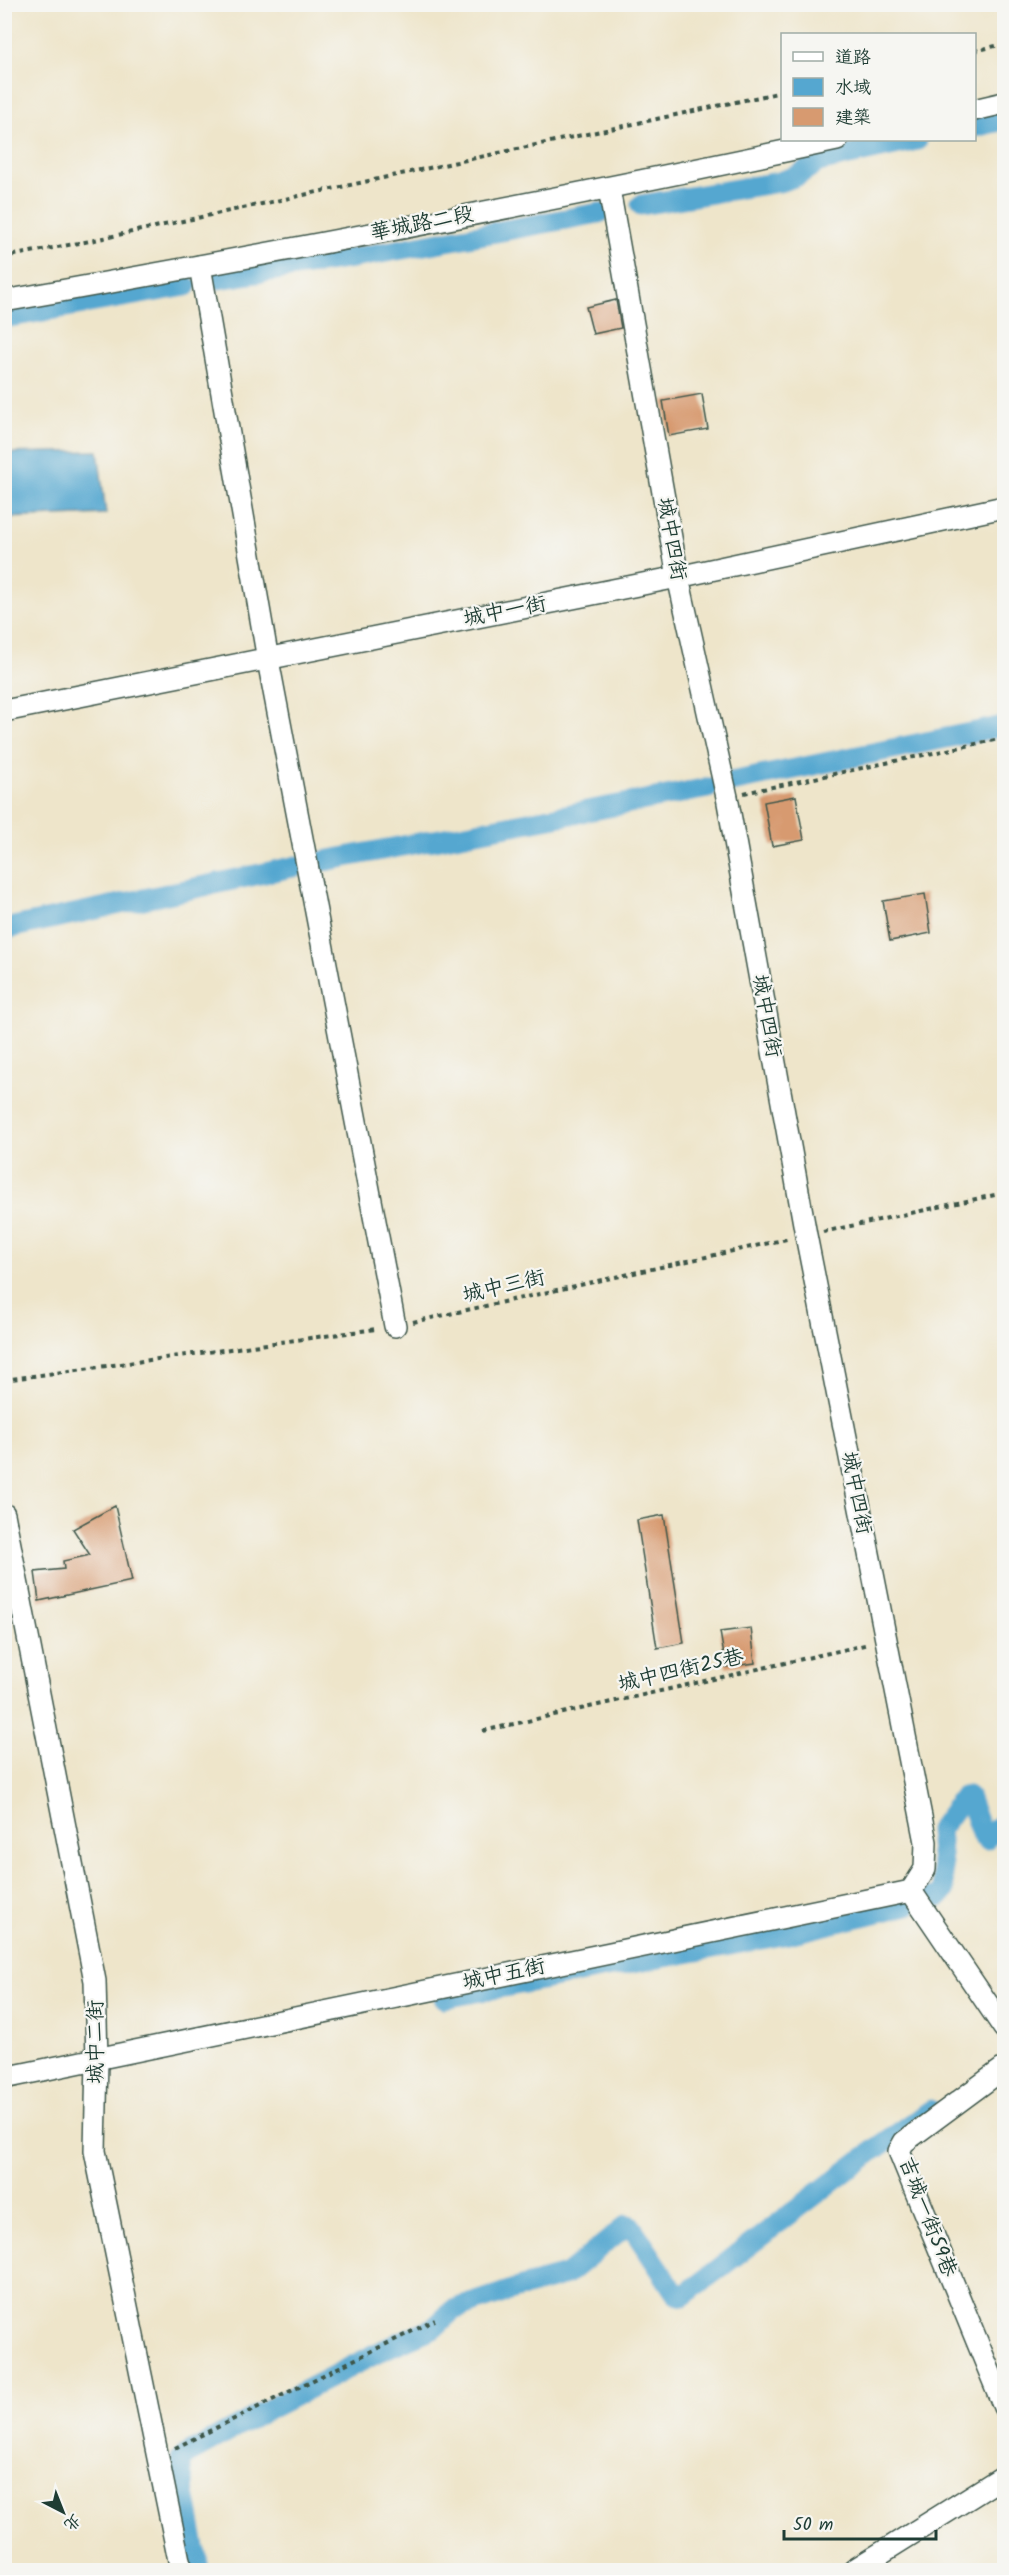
<svg xmlns="http://www.w3.org/2000/svg" width="1009" height="2575" viewBox="0 0 1009 2575" font-family="Kalam,'LXGW WenKai TC',sans-serif">
<rect width="100%" height="100%" fill="#f6f6f2"/>
<filter id="ink" filterUnits="userSpaceOnUse"><feTurbulence type="fractalNoise" baseFrequency=".0167" numOctaves="2"/><feDisplacementMap in="SourceGraphic" scale="12" xChannelSelector="R" yChannelSelector="G"/><feConvolveMatrix kernelMatrix="1 2 1 2 8 2 1 2 1" color-interpolation-filters="sRGB"/></filter>
<filter id="wash" filterUnits="userSpaceOnUse"><feTurbulence type="fractalNoise" baseFrequency=".008" numOctaves="4" result="noise"/><feDisplacementMap in="SourceGraphic" scale="24" xChannelSelector="R" yChannelSelector="G"/><feGaussianBlur stdDeviation="1.35" result="paint"/><feColorMatrix in="noise" values="0 0 0 0 0 0 0 0 0 0 0 0 0 0 0 0 0 1.4 0 .05"/><feComposite in="paint" operator="in"/></filter>
<g filter="url(#wash)">
<rect width="100%" height="100%" fill="#eee5ca"/>
<path fill="#55a7d0" stroke="#3a7282" stroke-width="1.5" d="M98,451L106,514L5,518V453Z"/>
<g fill="none" stroke-linecap="round" stroke-linejoin="round">
<g stroke="#55a7d0" stroke-width="21">
<path d="M974,127L1004,120"/>
<path d="M641,205L779,182L797,176L818,162L917,140"/>
<path d="M206,281L359,257L599,213"/>
<path d="M4,318L186,286"/>
<path d="M731,782L1004,726"/>
<path d="M319,862L708,788"/>
<path d="M4,929L297,866"/>
<path d="M929,1898L939,1897L944,1891L939,1830L963,1797L968,1796L982,1836L986,1839L1004,1821"/>
<path d="M444,1998L788,1934L908,1905"/>
<path d="M199,2570L181,2471V2460L186,2455L271,2408L389,2347L435,2327L453,2310L515,2289L566,2275L627,2225L631,2226L676,2294L683,2296L874,2150L931,2110"/>
</g>
</g>
<g id="blocks">
<g fill="#d79a70">
<path d="M616,300L621,328L593,334L586,307Z"/>
<path d="M702,394L708,429L669,436L663,401Z"/>
<path d="M796,796L804,840L772,846L764,802Z"/>
<path d="M925,894L931,933L890,941L883,901Z"/>
<path d="M115,1506L132,1581L39,1601L35,1572L64,1569L63,1561L90,1555L73,1529Z"/>
<path d="M664,1515L684,1643L657,1648L637,1520Z"/>
<path d="M751,1628L755,1663L726,1667L720,1632Z"/>
</g>
</g>
</g>
<g filter="url(#ink)">
<use href="#blocks" fill-opacity="0" stroke="#3e564a" stroke-width="1.5"/>
<g fill="none" stroke-linecap="round" stroke-linejoin="round">
<g stroke="#3e564a" stroke-width="24">
<g id="minor">
<path d="M974,110L1004,103"/>
<path d="M609,189L678,577L727,797L806,1235L926,1842L925,1869L911,1891L1004,2028"/>
<path d="M200,266L268,660L395,1326"/>
<path d="M4,301C283,252 561,199 837,140"/>
<path d="M4,711L678,577L1004,507"/>
<path d="M4,1514L95,1981L97,2059L95,2151L181,2570"/>
<path d="M1004,2068L904,2142L899,2151L1004,2407"/>
<path d="M4,2078L911,1891"/>
<path d="M854,2570L1004,2476"/>
</g>
</g>
<g stroke="#3e564a" stroke-width="4" stroke-dasharray="4.5 4.5" stroke-linecap="butt">
<path d="M974,51L1004,44"/>
<path d="M4,257L90,241L782,92"/>
<path d="M744,793L1004,738"/>
<path d="M823,1232L1004,1193"/>
<path d="M413,1322L787,1239"/>
<path d="M4,1380L376,1329"/>
<path d="M483,1731L869,1644"/>
<path d="M175,2448L435,2320"/>
</g>
<use href="#minor" stroke="#fff" stroke-width="21"/>
</g>
</g>
<g text-anchor="middle" dominant-baseline="central" stroke-width="4.5" stroke-linejoin="round" paint-order="stroke">
<g font-size="21" fill="#1f3d34" stroke="#f6f6f2">
<text transform="translate(422 224) rotate(-11)">華城路二段</text>
<text transform="translate(671 539) rotate(80)">城中四街</text>
<text transform="translate(505 612) rotate(-11)">城中一街</text>
<text transform="translate(766 1016) rotate(80)">城中四街</text>
<text transform="translate(504 1287) rotate(-13)">城中三街</text>
<text transform="translate(856 1493) rotate(79)">城中四街</text>
<text transform="translate(681 1671) rotate(-13)">城中四街25巷</text>
<text transform="translate(504 1975) rotate(-12)">城中五街</text>
<text transform="translate(96 2042) rotate(-90)">城中二街</text>
<text transform="translate(927 2217) rotate(69)">吉城一街59巷</text>
</g>
</g>
<rect width="1009" height="2575" fill="none" stroke="#f6f6f2" stroke-width="24"/>
<rect x="781" y="33" width="195" height="108" fill="#f6f6f2" stroke="#a0aca6" stroke-width="1.5"/>
<rect x="793" y="52" width="30" height="9" fill="#ffffff" stroke="#a0aca6" stroke-width="1.5"/>
<text x="835" y="63" font-size="18" fill="#1f3d34">道路</text>
<rect x="793" y="78" width="30" height="18" fill="#55a7d0" stroke="#a0aca6" stroke-width="1.5"/>
<text x="835" y="93" font-size="18" fill="#1f3d34">水域</text>
<rect x="793" y="108" width="30" height="18" fill="#d79a70" stroke="#a0aca6" stroke-width="1.5"/>
<text x="835" y="123" font-size="18" fill="#1f3d34">建築</text>
<g transform="translate(63 2512) rotate(138)" stroke="#f6f6f2" stroke-width="4.5" paint-order="stroke">
<path d="M0-4.5L10 22L0 15L-10 22Z" fill="#1f3d34"/>
<text y="-9" font-size="16" font-weight="bold" text-anchor="middle" fill="#1f3d34">北</text>
</g>
<path d="M784 2530v9h152v-9" fill="none" stroke="#1f3d34" stroke-width="3"/>
<text x="793" y="2530" font-size="18" fill="#1f3d34" stroke="#f6f6f2" stroke-width="4.5" paint-order="stroke">50 m</text>
</svg>
